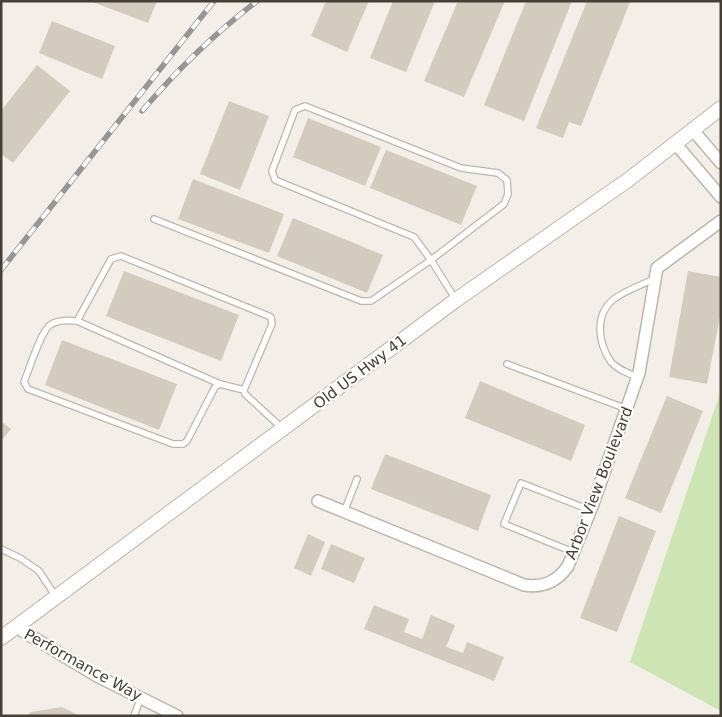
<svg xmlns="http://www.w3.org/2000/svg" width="722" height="717" viewBox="0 0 722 717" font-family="'DejaVu Sans',sans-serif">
<rect width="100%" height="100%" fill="#f3efe8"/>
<path fill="#cde4b3" d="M721,390V711L630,662Z"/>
<g fill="#d3cbbe">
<path d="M90,1H157L148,23Z"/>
<path d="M326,1H369L347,52L311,36Z"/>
<path d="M393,1H435L406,72L370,58Z"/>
<path d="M458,1H505L464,97L424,81Z"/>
<path d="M526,1H572L524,121L484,105Z"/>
<path d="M587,1L630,2L581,126L569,122L563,138L536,128Z"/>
<path d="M52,21L115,46L102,79L39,53Z"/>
<path d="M37,65L70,91L13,163L1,154V111Z"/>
<path d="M229,101L269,116L240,190L200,174Z"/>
<path d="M308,118L381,147L365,186L293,157Z"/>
<path d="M386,150L477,186L461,225L370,188Z"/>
<path d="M193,179L284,214L269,253L178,219Z"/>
<path d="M293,218L383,255L367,293L277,256Z"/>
<path d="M124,271L239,315L221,361L106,316Z"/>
<path d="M688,271L721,277V311L707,384L669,377Z"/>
<path d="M62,340L177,384L159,430L45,385Z"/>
<path d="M480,381L585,425L571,461L465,418Z"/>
<path d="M667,396L703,411L661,513L625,498Z"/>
<path d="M1,421L11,429L1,441Z"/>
<path d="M385,454L491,495L478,531L371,489Z"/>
<path d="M619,516L656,531L617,632L580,618Z"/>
<path d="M308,534L325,542L311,576L294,568Z"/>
<path d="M331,544L365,558L354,583L321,569Z"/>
<path d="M374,605L409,619L404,632L422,639L431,615L455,625L446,647L463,653L467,642L504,657L494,681L364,629Z"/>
<path d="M62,707L80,716H26L31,712Z"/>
</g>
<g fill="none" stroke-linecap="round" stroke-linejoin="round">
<g stroke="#bdb7ab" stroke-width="8">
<g id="service">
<path d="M154,219L361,301H371L431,260L504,204L508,194L507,180L498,173L461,168L305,106L295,110L272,171L275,180L414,237L431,260L456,300"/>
<path d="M77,321L220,384"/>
<path d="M507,364L627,409"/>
<path d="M638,377C628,373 618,370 611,362C598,343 594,315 614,299C626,290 642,285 656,278"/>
<path d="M244,390L220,384L215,387L187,441L183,444H173L28,389L24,382C29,370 41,331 50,325C57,320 68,320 77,321L111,259L121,256L271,317L272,324L244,390L245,394L283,429"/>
<path d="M344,512L357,479"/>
<path d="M1,549L20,558L39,571L56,597"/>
<path d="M573,552L504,524L521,483L590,510"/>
<path d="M134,716L141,697"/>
</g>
</g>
<g stroke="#bdb7ab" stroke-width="14">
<g id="minor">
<path d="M692,129L721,163"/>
<path d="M675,143L721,197"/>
<path d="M318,501L524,585C543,588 557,582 568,566L593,504L639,373L657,268L721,221"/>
<path d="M16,627L97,676L177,716"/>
</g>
</g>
<g stroke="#bdb7ab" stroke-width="16">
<path id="tertiary" d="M1,638L456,300L628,180L721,108"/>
</g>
<use href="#service" stroke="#fff" stroke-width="5.5"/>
<use href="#minor" stroke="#fff" stroke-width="11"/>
<use href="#tertiary" stroke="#fff" stroke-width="14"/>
<g stroke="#969696" stroke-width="5.5">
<g id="rail">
<path d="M142,111C179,68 212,36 257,1"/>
<path d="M1,270L214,1"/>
</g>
</g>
<use href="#rail" stroke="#fff" stroke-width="4" stroke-dasharray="11" stroke-linecap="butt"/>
</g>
<g text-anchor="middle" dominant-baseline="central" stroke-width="4.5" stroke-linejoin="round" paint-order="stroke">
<g font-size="15" fill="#454037" stroke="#fff">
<text transform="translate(360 372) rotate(-37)">Old US Hwy 41</text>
<text transform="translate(599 483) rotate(-69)">Arbor View Boulevard</text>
<text transform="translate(83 665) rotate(29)">Performance Way</text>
</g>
</g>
<rect width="722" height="717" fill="none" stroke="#454037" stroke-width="5"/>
</svg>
